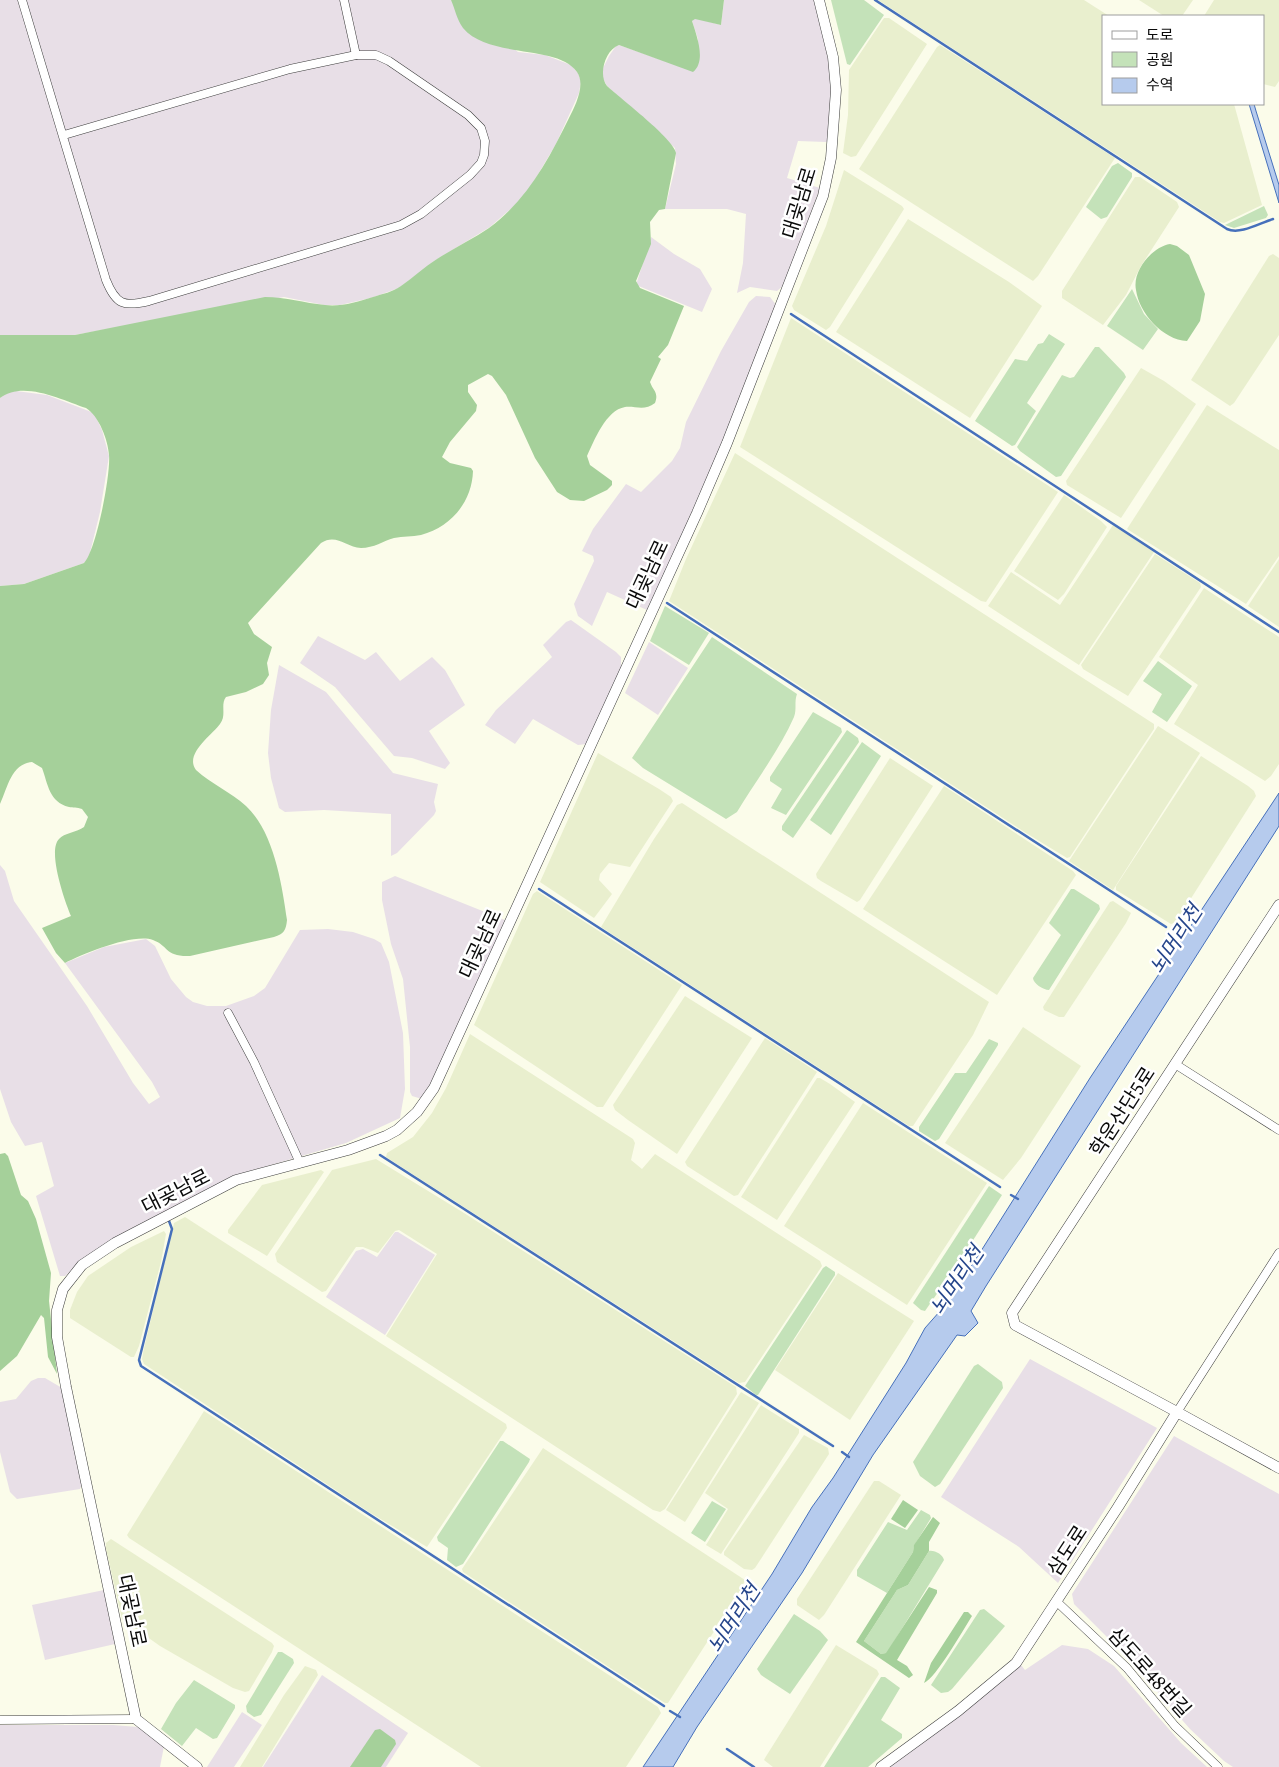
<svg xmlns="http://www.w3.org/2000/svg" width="1279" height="1767" viewBox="0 0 1279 1767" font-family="Spectral,'Noto Sans KR',serif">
<rect width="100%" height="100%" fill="#fbfcea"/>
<g fill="#e8dfe7">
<path d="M0,0H451L518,52L545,55L571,65L578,73L581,81L579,93L556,144L530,188L513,207L490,227L436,260L399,288L371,298L340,305H324L284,297L75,335H0Z"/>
<path d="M724,0H815L826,37L832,88L829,139L826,142L798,141L787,178L820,188L784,285L777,291L750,287L737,293L743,263L746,214L727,209H665L676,164L675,148L607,86L602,77L603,68L609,56L616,46L619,45L693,71L698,39L692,21L695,18L721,25Z"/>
<path d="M651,237L674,254L700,269L712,289L702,312L636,285Z"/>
<path d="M756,296L770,297L776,305L728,431L690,520L647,610L607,592L592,626L578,616L574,604L594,561L593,556L582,551L593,529L626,484L641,492L672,461L680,448L686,422L721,351L749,302Z"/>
<path d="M16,391L47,395L94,413L102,430L109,456L100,512L89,557L84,563L24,584L0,586V398L7,392Z"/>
<path d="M571,620L616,652L621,657V668L587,744L578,745L533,719L515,744L485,725L496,710L552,657L543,645L566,622Z"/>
<path d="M318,636L365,660L376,652L400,681L432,657L445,670L465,705L429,731L450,763L445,769L412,758L394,756L335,687L300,663Z"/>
<path d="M649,642L688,668L658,715L625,693Z"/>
<path d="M279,665L326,692L393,773L438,784L434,802L436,811L434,815L397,853L391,856V814L324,810L285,812L279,808L271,778L268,753L271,710Z"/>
<path d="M0,865L5,871L14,901L87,1006L133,1083L149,1104L160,1097L152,1082L65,963L104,947L146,939L155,946L171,979L186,997L193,1002L207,1006H226L254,996L265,988L300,930L328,929L353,932L374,939L381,943L389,962L403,1033L405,1089L400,1118L346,1143L247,1172L117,1237L82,1261L65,1276H60L36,1196L54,1186L42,1142L25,1146L11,1122L0,1089Z"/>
<path d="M395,876L505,920L437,1075L422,1099L412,1096L410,1092V1047L403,979L391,944L382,900V882Z"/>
<path d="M395,1232H398L435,1255L385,1335L326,1297L356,1251L363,1249L377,1257Z"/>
<path d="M1030,1359L1157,1428L1058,1583L1019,1547L941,1497Z"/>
<path d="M38,1378H45L62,1388L82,1483L80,1489L17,1499L10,1492L0,1452V1402L16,1399L31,1381Z"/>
<path d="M1174,1436L1279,1494V1767H1233L1224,1761L1190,1729L1126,1656L1074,1604L1072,1594Z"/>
<path d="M104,1590L115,1644L45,1660L32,1605Z"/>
<path d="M1062,1645L1088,1649L1114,1666L1181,1743L1207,1767H885L967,1709L1021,1665L1025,1670Z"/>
<path d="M322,1675L408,1733L386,1767H263Z"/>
<path d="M242,1712L262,1725L234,1767H207Z"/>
<path d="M0,1725H113L138,1727L164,1746L160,1767H0Z"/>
</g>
<g fill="#e9efce">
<path d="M878,0H1084L1109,16H1103V104H1234L1262,205L1224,223L1220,222Z"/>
<path d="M1139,0H1193L1182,16H1164Z"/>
<path d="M1214,0H1279V81L1275,87L1263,84V16H1204Z"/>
<path d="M884,18H889L927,44L856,156L851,157L843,153L848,115L849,70Z"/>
<path d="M940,45L1115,158L1038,276L1033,281L859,169L937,47Z"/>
<path d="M844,170L902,206L904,209L830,327L826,330L794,310L792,306L826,226Z"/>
<path d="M1135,177H1140L1177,202L1179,207L1141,266L1126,295L1103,325L1062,298V291Z"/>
<path d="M908,219L1009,282L1042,306L970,418L836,332Z"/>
<path d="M1273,254L1279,258V335L1234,403L1230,406L1191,380L1269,256Z"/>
<path d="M791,318L1058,492L986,602L981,601L740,447Z"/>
<path d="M1141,368L1164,381L1196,404L1121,518L1067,485L1066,481Z"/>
<path d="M1207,405L1279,450V556L1246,604L1127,529Z"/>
<path d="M735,453L1154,724V729L1140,750L1070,857L1067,858L1026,833L669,601L686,559Z"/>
<path d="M1064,495L1101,521L1107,527L1064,594L1058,600L1014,571Z"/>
<path d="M1113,525L1154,552L1079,665L988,606L1011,572L1060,605Z"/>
<path d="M1155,554L1200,583L1201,587L1128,696L1083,669L1081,665Z"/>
<path d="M1279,559V627L1248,606Z"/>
<path d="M1204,588L1279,637V764L1271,776L1265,781L1174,724L1198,685L1159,657Z"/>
<path d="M1158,726L1200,753L1113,890L1069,861Z"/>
<path d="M598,753L659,789L671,797L673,801L630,867L609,863L600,874L599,880L612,894L594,918L540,882Z"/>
<path d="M1201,756L1248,786L1254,791L1256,796L1176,922L1171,924L1116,890V886Z"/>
<path d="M890,758L933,786L860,900L857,902L821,881L817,878L816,874Z"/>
<path d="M944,786L1073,871L1076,875L997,995L863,909Z"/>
<path d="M682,803L989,1002L973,1035L913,1126H909L601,927L654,839L677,805Z"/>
<path d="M537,891L682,985L603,1107H597L474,1025L533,894Z"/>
<path d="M1113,901L1131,913L1126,923L1064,1017H1059L1044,1010L1043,1007L1088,936L1110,902Z"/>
<path d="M685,996L752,1038L677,1154L628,1120L615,1110L613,1105Z"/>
<path d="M1023,1027L1081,1066L1021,1158L1003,1180L945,1143Z"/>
<path d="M470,1034L633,1139L635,1143L631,1160L642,1169L655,1154L820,1261L822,1266L745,1382L739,1383L734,1380L386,1157L387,1153L413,1137L432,1113L446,1088Z"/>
<path d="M765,1038L817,1072L738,1195L734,1196L687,1166L685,1162Z"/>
<path d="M817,1078H820L830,1084L855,1102L777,1220L741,1197Z"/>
<path d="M863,1103L987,1183L907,1305L784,1226Z"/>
<path d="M376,1159L464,1213L736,1387L737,1394L665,1509L660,1512L653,1510L386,1336L437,1254L399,1230L395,1231L378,1253L363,1247H356L326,1291L322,1292L277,1262L275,1254L332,1170Z"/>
<path d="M321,1170L324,1172L267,1256L228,1233V1230L262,1185Z"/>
<path d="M185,1217L506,1424L507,1428L427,1547L369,1512L144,1364L142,1359L144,1348L174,1223Z"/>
<path d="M164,1231L166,1234L161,1262L139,1346L134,1357H131L70,1318V1310L77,1292L88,1276L131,1247Z"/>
<path d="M838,1273L914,1321L850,1420L775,1370Z"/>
<path d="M741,1392L759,1403L685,1522L666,1510Z"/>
<path d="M761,1405L799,1429V1433L721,1554L706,1545L728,1509L705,1493Z"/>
<path d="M204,1411L658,1707L661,1713L626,1767H481L129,1538L127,1535Z"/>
<path d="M804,1435L828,1448L829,1454L755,1568L752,1570L744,1569L724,1555V1552Z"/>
<path d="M543,1448L745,1580L740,1591L668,1703H665L618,1673L463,1572L462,1569Z"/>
<path d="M874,1481H879L901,1495L824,1615L819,1620L797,1605V1599Z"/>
<path d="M111,1539L272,1643L274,1646L272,1652L249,1691L245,1692L233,1688L160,1646L122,1619L106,1549V1543Z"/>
<path d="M836,1645L877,1670L879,1674L820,1767H773L764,1760L765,1758Z"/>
<path d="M305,1666L316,1670L318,1675L262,1767H240L284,1695Z"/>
</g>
<g fill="#c4e2b9">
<path d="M831,0H864L884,15L850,65L847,64Z"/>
<path d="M1118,163L1132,173V177L1107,217L1101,219L1086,207L1112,166Z"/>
<path d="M1264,206L1268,215L1266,218L1234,228L1225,225Z"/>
<path d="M1132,289L1144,314L1158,329L1143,350L1107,326Z"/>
<path d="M1049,334L1065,344L1027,403L1036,411L1015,445L1012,446L975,421L1015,359L1027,361L1038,344L1043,343Z"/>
<path d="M1095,347H1099L1124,373L1126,377L1061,476L1056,477L1020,451L1017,447L1062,375L1070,378L1074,377Z"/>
<path d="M665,606L709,633L689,665L650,641Z"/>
<path d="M712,637L797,694C794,702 797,709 794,717C780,749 755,782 737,812L726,819L643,768L632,758Z"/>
<path d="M1158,661L1192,686L1167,722L1152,712L1162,694L1143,681Z"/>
<path d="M813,712L841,728L842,732L786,815L771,808L782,789L770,781V777Z"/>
<path d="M847,730L858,738L859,742L793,838L782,830V826Z"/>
<path d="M862,742L881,756L831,835L810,820Z"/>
<path d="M1071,889H1074L1099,905L1100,909L1049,990C1043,990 1033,983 1033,978L1061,935L1049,923Z"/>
<path d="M989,1039L998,1043V1045L939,1139L935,1141L919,1131V1127L955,1073H966Z"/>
<path d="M989,1186L1002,1195L961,1259L925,1311L921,1310L913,1303Z"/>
<path d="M826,1266L835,1272V1275L758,1395H756L745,1386L823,1268Z"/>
<path d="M978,1364L1002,1382L1003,1388L940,1484L935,1487L920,1476L913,1462L974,1366Z"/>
<path d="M500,1441H503L530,1459L529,1462L463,1564L456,1567L447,1560L448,1548L438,1541L437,1537Z"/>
<path d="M712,1501L726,1509L705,1542L691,1533Z"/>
<path d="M921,1510L930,1515L931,1518L914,1546L913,1552L887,1593L857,1576V1570L888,1522L907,1530Z"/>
<path d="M929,1551C935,1550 943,1555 944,1560L887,1653L881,1654L864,1641L897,1590L908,1585Z"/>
<path d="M984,1609L1005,1626L952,1689L948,1692L941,1693L931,1685L980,1610Z"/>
<path d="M794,1614L820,1631L828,1640L790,1694L761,1675L757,1669Z"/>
<path d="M278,1652H282L293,1659L294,1663L261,1715L254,1717L247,1712L246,1706Z"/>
<path d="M881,1677H885L900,1688L881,1720L902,1734V1738L868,1767H824Z"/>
<path d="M194,1680L235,1705V1708L217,1738L213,1739L196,1728L182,1746L161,1729L176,1703Z"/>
</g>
<g fill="#a5d09a">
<path d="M451,0H724L721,25L695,19L692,21C696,34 707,61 693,72L619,45C605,50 598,75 607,86C621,99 674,139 676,153L665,209L659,210L650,222L651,244L636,281L640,288L684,306L668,345L658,357L661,359L650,382C653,391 659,392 655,403C645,411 636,406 625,407C606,410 594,441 587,456L590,465L612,481V485L607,490L584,501L570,500L557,492L535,458L506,395L492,376L488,374L468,385V392L477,405L476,411L450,442L442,457L450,463L471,468L473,471C472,502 451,527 421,535C412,537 403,536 394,538C383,541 374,548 361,548C346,547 336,533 321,543L248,623L254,634L272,647L267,663L269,675L263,684L246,692L226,697C220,705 227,715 220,724C212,735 184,754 196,770C211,784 231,792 246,806C274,832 282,885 287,920C286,930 284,934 274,937L190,956C165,957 169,946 153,940C133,933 83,954 65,963L56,953L42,928L71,916C65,902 47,851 59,839C64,833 77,832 84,827L88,817L82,809C77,807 73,808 69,807C49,802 48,784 42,768L32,762C11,764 8,787 0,804V586L24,584L84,563C96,551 111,474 109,455C108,440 99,416 86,408C62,400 23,380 0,398V335H75L265,297C286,297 304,303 325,305C340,307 358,302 373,297C382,294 393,292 401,286C413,278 424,267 437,259C454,248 473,239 489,228C527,200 549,159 569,118C575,106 586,85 577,72C558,44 489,59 463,28C457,20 455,9 451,0Z"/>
<path d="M1170,244L1177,246L1189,255L1205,294L1200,321L1187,341C1163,340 1139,313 1136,290C1132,271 1152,247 1170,244Z"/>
<path d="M5,1153L8,1156L21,1195L28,1201L36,1219L51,1273L49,1301L57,1374L48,1357L44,1318L41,1315L17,1356L0,1371V1154Z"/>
<path d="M903,1500L918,1510L905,1528L891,1519Z"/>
<path d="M933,1517L940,1523L929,1542V1551L908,1585L897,1590L864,1641L881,1654L886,1653L929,1587L937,1590V1593L897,1660L907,1666L913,1675L909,1678L856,1642L913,1552L914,1545Z"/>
<path d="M964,1612H968L972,1616C963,1630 936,1678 924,1683L931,1663Z"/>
<path d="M380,1729L395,1740L396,1744L381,1767H350L375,1730Z"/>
</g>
<g fill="#b6cbed" stroke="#4670bb">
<path d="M1249,104H1254L1256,111L1279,185V203Z"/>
<path d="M1279,793V826L986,1286L971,1311L978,1323L965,1336L957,1335L873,1455L802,1573L697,1727L673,1767H643L772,1574L812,1507L833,1478L906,1363L925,1328L948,1302L981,1251L1090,1078Z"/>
</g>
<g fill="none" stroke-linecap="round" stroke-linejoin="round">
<g stroke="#4670bb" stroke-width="2.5">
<path d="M875,0L1227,229C1240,235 1260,223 1273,219"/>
<path d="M791,314L1279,632"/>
<path d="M667,603L1166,927"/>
<path d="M539,889L1000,1187"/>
<path d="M380,1155L833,1446"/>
<path d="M1011,1195L1018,1199"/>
<path d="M169,1221L172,1229L139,1360L141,1366L664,1706"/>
<path d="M842,1452L849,1457"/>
<path d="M670,1711L680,1717"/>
<path d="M727,1749L754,1767"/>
</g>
<g stroke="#3d3d3d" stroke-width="9">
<g id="minor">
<path d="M22,0L106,280C116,305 124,307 149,301L401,225L421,214L470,175L481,163L484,155L485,141L481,128L468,115L389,61L376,55H356L290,69L64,135"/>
<path d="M344,0L356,55"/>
<path d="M228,1013L254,1062L300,1163"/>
<path d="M1175,1064L1279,1130"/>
<path d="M1177,1412L1279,1253"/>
<path d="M1056,1601L1127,1668L1175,1726L1218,1767"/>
<path d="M0,1720L136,1719"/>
</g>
</g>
<g stroke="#3d3d3d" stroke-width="11">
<g id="tertiary">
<path d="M1177,1412L1015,1325L1012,1313L1279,905"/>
<path d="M197,1767L136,1719L66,1387L57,1337V1310L63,1289L82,1265L115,1243L236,1180L348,1150L386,1136L397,1130L417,1112L434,1088L697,513L727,443L823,196L831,158L836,90L833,57L819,0"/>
<path d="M881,1767L958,1711L1016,1663L1118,1507L1177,1412L1279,1468"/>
</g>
</g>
<use href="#minor" stroke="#fff" stroke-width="8"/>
<use href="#tertiary" stroke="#fff" stroke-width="10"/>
</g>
<g text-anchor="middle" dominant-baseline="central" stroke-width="5" stroke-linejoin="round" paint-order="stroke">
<g font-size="20" fill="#0a0a0a" stroke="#fff">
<text transform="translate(800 203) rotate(-73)">대곶남로</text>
<text transform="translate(648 575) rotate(-65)">대곶남로</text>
<text transform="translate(481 944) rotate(-65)">대곶남로</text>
<text transform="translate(1123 1112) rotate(-57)">학운산단5로</text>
<text transform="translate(176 1192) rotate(-27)">대곶남로</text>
<text transform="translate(1068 1551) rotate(-57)">삼도로</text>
<text transform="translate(131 1611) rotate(78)">대곶남로</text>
<text transform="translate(1149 1673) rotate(48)">삼도로48번길</text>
</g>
<g font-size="21" font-style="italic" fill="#25458b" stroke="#fff">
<text transform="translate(1177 940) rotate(-57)">뇌머리천</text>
<text transform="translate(958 1281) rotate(-56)">뇌머리천</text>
<text transform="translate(735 1619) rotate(-57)">뇌머리천</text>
</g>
</g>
<rect x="1102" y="15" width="162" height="90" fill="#ffffff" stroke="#9d9d9d"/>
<rect x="1112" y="31" width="25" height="8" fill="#ffffff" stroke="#9d9d9d"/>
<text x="1146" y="40" font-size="15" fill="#0a0a0a">도로</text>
<rect x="1112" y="52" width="25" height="15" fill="#c4e2b9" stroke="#9d9d9d"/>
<text x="1146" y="65" font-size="15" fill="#0a0a0a">공원</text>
<rect x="1112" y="78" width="25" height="15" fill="#b6cbed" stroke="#9d9d9d"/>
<text x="1146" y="90" font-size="15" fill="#0a0a0a">수역</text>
</svg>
